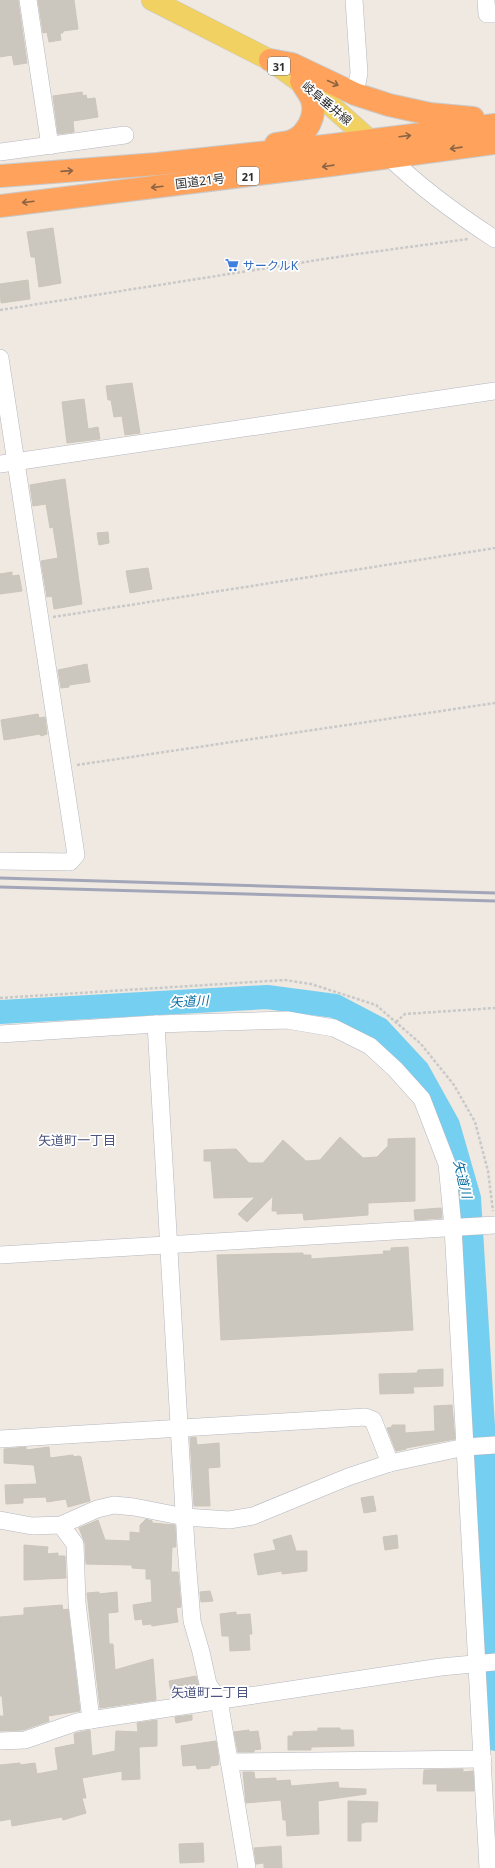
<svg xmlns="http://www.w3.org/2000/svg" width="495" height="1868" viewBox="0 0 495 1868" font-family="'Noto Sans','Noto Sans JP',sans-serif">
<rect width="100%" height="100%" fill="#efe9e1"/>
<g fill="none" stroke-linecap="round" stroke-linejoin="round">
<path stroke="#75cff0" stroke-width="24" d="M0,1012L267,997L335,1006L379,1029L418,1071L448,1125L469,1198L485,1459L489,1614L495,1739"/>
</g>
<g fill="#cbc7bf" stroke="#cbc5ba">
<path d="M0,0H18L27,63L14,65L12,55L0,57Z"/>
<path d="M38,0H74L78,29L63,31V33H60L61,40L49,42L47,32L43,33Z"/>
<path d="M82,92L83,96L86,95L87,99L95,98L98,117L73,121L74,132L58,134L53,96Z"/>
<path d="M53,228L61,283L39,287L35,257H31L27,232Z"/>
<path d="M28,280L30,299L1,303L0,284Z"/>
<path d="M132,383L140,433L125,435L122,416L114,417L111,400H108L106,386Z"/>
<path d="M84,399L88,429L98,427L100,439L67,443L62,402Z"/>
<path d="M65,479L82,604L54,609L52,596L47,597L41,561L58,558L53,527L50,528L46,504L33,506L30,485Z"/>
<path d="M108,532L109,543L99,545L97,533Z"/>
<path d="M148,568L152,589L130,593L126,571Z"/>
<path d="M12,572V576L19,575L22,591L0,594V574Z"/>
<path d="M87,664L90,682L69,685V687L61,688L58,670Z"/>
<path d="M38,714L39,718L45,717L47,734L41,736L40,734L4,740L1,720Z"/>
<path d="M340,1137L363,1158L377,1157L388,1146V1139L415,1138V1201L368,1203V1215L304,1220L303,1213L277,1214V1211H272L273,1196L247,1222L238,1214L255,1197L214,1198L211,1161H204V1150L236,1149L249,1163H263L283,1140L306,1161L320,1160Z"/>
<path d="M441,1208L442,1218L415,1220L414,1210Z"/>
<path d="M408,1247L413,1330L221,1340L217,1255L303,1253V1255H311V1259L384,1254L383,1251H391V1248Z"/>
<path d="M443,1369V1386L413,1387L414,1393L380,1394L379,1374L417,1373L418,1370Z"/>
<path d="M452,1405L455,1439L406,1448V1449L396,1451L387,1428L392,1427V1425H405V1433L435,1431L434,1406Z"/>
<path d="M196,1437L197,1445L219,1443L220,1467L208,1468L210,1506H194L190,1438Z"/>
<path d="M26,1447V1450L49,1447L50,1458L73,1455V1457L79,1456L81,1457L90,1501L68,1507L66,1499L47,1502L46,1497L23,1498V1503L6,1504L5,1485L37,1484L34,1465L4,1463V1449Z"/>
<path d="M373,1496L376,1511L364,1513L361,1498Z"/>
<path d="M146,1519L152,1521V1523L175,1525L176,1547H172L171,1572H178L181,1607L176,1608L178,1622L152,1626L151,1624L143,1625L142,1619L135,1620L133,1605L152,1602L151,1579H146V1569L132,1568V1565L86,1564L85,1543L79,1528L98,1520L105,1540L130,1541V1532L140,1533V1525Z"/>
<path d="M291,1535L296,1551H307V1571L282,1574V1571L258,1575L254,1554L276,1550L273,1540Z"/>
<path d="M397,1535L398,1548L385,1550L383,1537Z"/>
<path d="M24,1545L48,1547L47,1554L58,1553V1556H65L66,1578L24,1580Z"/>
<path d="M210,1591L213,1601L201,1602L200,1592Z"/>
<path d="M99,1592V1594L117,1592L118,1612L108,1613L109,1644H113L115,1670L153,1659L156,1700L100,1708L87,1593Z"/>
<path d="M62,1605L63,1610L68,1609L80,1711L48,1716L49,1721L23,1730L0,1731V1716H4L2,1696H0V1617L24,1615V1608Z"/>
<path d="M236,1612V1615L250,1614L252,1634H249L250,1650L230,1651L229,1636H222L220,1614Z"/>
<path d="M196,1676L201,1693L172,1698L169,1681Z"/>
<path d="M192,1715V1720L176,1723L175,1717Z"/>
<path d="M157,1720V1746L139,1747L140,1779L122,1780V1771L82,1778L86,1798H82L86,1813L63,1820L62,1817L12,1826L11,1819L0,1821V1765L20,1763V1765L35,1763L37,1774L58,1770L55,1748L75,1744L74,1734L76,1733L90,1730L92,1756L115,1751L116,1731L138,1732L137,1723Z"/>
<path d="M318,1728H340V1730H353L354,1746L311,1747V1750H288V1736H293V1732L318,1731Z"/>
<path d="M249,1730V1732L258,1731L261,1749L254,1750V1752H238L234,1732Z"/>
<path d="M216,1741L219,1761L218,1765L210,1766V1768L197,1769L196,1765L183,1766L181,1746Z"/>
<path d="M463,1769V1772L473,1771L474,1791H437V1784H423L424,1770Z"/>
<path d="M243,1772H254L255,1779L276,1778V1781L290,1780L291,1786L338,1782L339,1788L366,1789V1794L318,1801L319,1834L287,1836L286,1820H283L281,1800L246,1803Z"/>
<path d="M348,1801L378,1802L377,1822H365L364,1823H361V1841H348Z"/>
<path d="M203,1843L204,1862L180,1863L179,1844Z"/>
<path d="M281,1846L282,1868H264V1863L256,1864L254,1848Z"/>
</g>
<g fill="none" stroke-linecap="round" stroke-linejoin="round">
<g stroke="#b4b7c1" stroke-width="18">
<g id="minor">
<path d="M28,0L50,146"/>
<path d="M354,0L359,73L355,94"/>
<path d="M486,0L487,14H495"/>
<path d="M0,152L125,135"/>
<path d="M389,157C421,188 458,215 495,239"/>
<path d="M0,358L76,855L70,862L0,861"/>
<path d="M0,464L495,391"/>
<path d="M156,1024L186,1546L192,1621L201,1652L208,1684L219,1700L247,1868"/>
<path d="M0,1034L156,1024L287,1020L334,1028L370,1046L395,1069L422,1099L447,1164L453,1227L488,1868"/>
<path d="M0,1255L495,1225"/>
<path d="M0,1439L365,1417L373,1420L390,1463"/>
<path d="M0,1520L32,1526L61,1525L97,1509L114,1505L134,1507L185,1517L229,1520L253,1516L348,1477L390,1463L465,1447L495,1445"/>
<path d="M61,1525L75,1544L77,1603L91,1720"/>
<path d="M0,1741L25,1740L77,1722L441,1667L495,1662"/>
<path d="M229,1762L483,1759"/>
</g>
</g>
<g stroke="#c9c9c9" stroke-width="22">
<path id="major" d="M152,0L270,60L321,97L381,150"/>
</g>
<g stroke="#c9c9c9" stroke-width="24">
<g id="highway">
<path d="M270,60L292,64L355,94L389,105L430,114L473,118"/>
<path d="M276,144C281,143 287,143 292,141C307,135 317,115 312,100C310,94 304,87 301,81"/>
<path d="M0,176L157,164L325,146L495,125"/>
<path d="M0,206L331,165L495,143"/>
</g>
</g>
<g stroke="#c9c9c9" stroke-width="2.5" stroke-dasharray="3 2" stroke-linecap="butt">
<path d="M0,310L350,255L468,239"/>
<path d="M53,617L495,548"/>
<path d="M77,765L495,703"/>
<path d="M0,998L285,980L311,984L376,1005L421,1044L454,1085L475,1122L488,1171L493,1211"/>
<path d="M396,1022L405,1014L495,1008"/>
</g>
<use href="#minor" stroke="#fff" stroke-width="17"/>
<use href="#major" stroke="#f2d163" stroke-width="21"/>
<use href="#highway" stroke="#ffa35c" stroke-width="22"/>
<g stroke="#a3a6b8" stroke-width="3">
<path d="M0,878L495,893"/>
<path d="M0,887L495,901"/>
</g>
</g>
<defs><path id="oneway-shaft" d="M-6 0H5M1.5-3L5.5 0L1.5 3" fill="none" stroke-width="1.6" stroke-linecap="round" stroke-linejoin="round"/></defs>
<g stroke="#8c6343">
<use href="#oneway-shaft" transform="translate(333 83) rotate(25)"/>
<use href="#oneway-shaft" transform="translate(405 136) rotate(-7)"/>
<use href="#oneway-shaft" transform="translate(456 148) rotate(172)"/>
<use href="#oneway-shaft" transform="translate(328 166) rotate(172)"/>
<use href="#oneway-shaft" transform="translate(67 171) rotate(-4)"/>
<use href="#oneway-shaft" transform="translate(157 187) rotate(173)"/>
<use href="#oneway-shaft" transform="translate(28 202) rotate(173)"/>
</g>
<defs>
<g id="supermarket-bare" transform="scale(1.08)"><path d="M-6-5.5h2.5l.6 2H6L4.5 2H-2.5L-4.4-4H-6ZM-1.5 3.2a1.3 1.3 0 1 0 .1 0ZM3 3.2a1.3 1.3 0 1 0 .1 0Z" fill="#3f7fe0" stroke="#fff" stroke-width="2.5" paint-order="stroke"/></g>
</defs>
<g fill-rule="evenodd">
<use href="#supermarket-bare" x="232" y="265"/>
</g>
<g text-anchor="middle" dominant-baseline="central" stroke-width="3.5" stroke-linejoin="round" paint-order="stroke">
<g fill="#fff" stroke="#6d6d6d" stroke-width="1">
<rect x="268" y="57" width="22" height="18" rx="3"/>
<rect x="237" y="167" width="22" height="18" rx="3"/>
</g>
<g font-size="11" font-weight="bold" fill="#2e2e2e">
<text x="279" y="66">31</text>
<text x="248" y="176">21</text>
</g>
<g font-size="12" fill="#2e2e2e" stroke="#fff">
<text transform="translate(327 103) rotate(40)">岐阜垂井線</text>
<text transform="translate(200 181) rotate(-7)">国道21号</text>
</g>
<g font-size="12" fill="#366cbe" stroke="#fff" text-anchor="start">
<text x="243" y="265">サークルK</text>
</g>
<g font-size="13" font-style="italic" fill="#0d6fa3" stroke="#fff">
<text transform="translate(189 1001) rotate(-3)">矢道川</text>
<text transform="translate(463 1179) rotate(76)">矢道川</text>
</g>
<g font-size="13" fill="#4d5680" stroke="#fff">
<text x="77" y="1140">矢道町一丁目</text>
<text x="210" y="1692">矢道町二丁目</text>
</g>
</g>
</svg>
